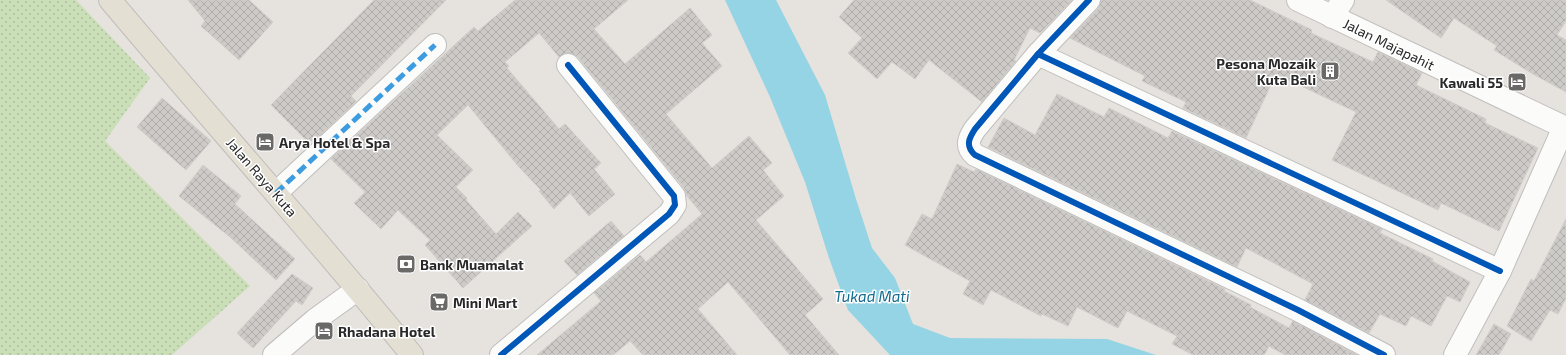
<svg xmlns="http://www.w3.org/2000/svg" width="1566" height="355" viewBox="0 0 1566 355" font-family="'Exo 2',sans-serif">
<defs>
<pattern id="grass-dots" width="8" height="8" patternUnits="userSpaceOnUse"><rect width="8" height="8" fill="#cadfb8"/><path d="M2 2h.1M6 6h.1" fill="none" stroke="#aebf9e" stroke-width="1.8" stroke-linecap="round"/></pattern>
<pattern id="building-cross-hatch" width="8" height="8" patternUnits="userSpaceOnUse"><rect width="8" height="8" fill="#cdcac7"/><path d="M0 0l8 8M0 8l8-8" fill="none" stroke="#b0aeab"/></pattern>
</defs>
<rect width="100%" height="100%" fill="#e6e2de"/>
<path fill="url(#grass-dots)" d="M0,0H76L150,78L105,141L250,286L172,355H0Z"/>
<path fill="#95d4e4" d="M725,0H776L825,95L856,199L872,248L895,278L913,324L950,338L1107,339L1156,355H890L848,310L829,258L805,182L770,97Z"/>
<g fill="url(#building-cross-hatch)" stroke="#d1ceca">
<path d="M188,0H249L273,22L239,60L201,26L205,21Z"/>
<path d="M374,0H446L351,96L356,101L313,142L309,139L307,141L271,105Z"/>
<path d="M515,0H628L594,29L625,64L690,8L712,35L702,43L722,66L666,114L712,168L749,136L772,163L763,170L784,196L756,220L823,299L805,315L839,355H790L728,282L698,309L737,355H643L630,341L613,355H537L601,301L594,293L640,255L646,262L702,214L687,196L684,188L578,57L573,54L566,53L559,57L539,33L505,62L509,66L507,68L559,129L565,124L601,163L594,169L615,194L589,216L570,193L554,209L539,191L541,190L519,167L468,105L437,135L473,170L456,187L467,198L466,200L496,234L518,212L532,226L463,288L425,245L430,240L398,210L381,229L354,203L365,192L331,159L474,27L478,31Z"/>
<path d="M854,0H1072L1040,33L1030,28L1014,60L1016,61L982,102L929,60L915,79L892,62L877,79L848,53L862,38L839,17Z"/>
<path d="M1101,0H1250L1312,30L1311,33L1373,62L1378,52L1422,73L1416,85L1486,119L1485,123L1538,148L1499,231L1441,203L1438,210L1332,160L1356,112L1276,74L1246,138L1183,108L1186,102L1142,81L1145,76L1070,38L1098,9Z"/>
<path d="M1386,0H1566V21L1557,35L1566,40V92L1533,74L1494,50L1497,46L1454,18L1441,38Z"/>
<path d="M1057,94L1104,117L1109,108L1168,138L1172,131L1382,229L1380,233L1433,259L1432,261L1470,282L1460,302L1447,296L1431,326L1411,316L1406,326L1380,314L1369,333L1305,300L1313,284L1246,248L1237,267L988,147L1004,118L1035,135Z"/>
<path d="M162,98L211,141L186,170L137,127Z"/>
<path d="M957,164L974,172L976,169L1225,289L1224,291L1251,305L1250,307L1289,328L1293,321L1357,355H1285L1269,346L1264,355H1193L1172,344L1177,336L1127,311L1118,328L1077,307L1068,326L1042,314L1041,316L991,290L983,305L963,294L970,281L905,245L922,214L932,219Z"/>
<path d="M203,165L241,196L235,204L295,259L276,280L230,237L179,196Z"/>
<path d="M1566,219V298L1558,314L1550,310L1531,341L1507,326L1531,279L1534,281Z"/>
<path d="M611,221L624,236L577,275L564,261Z"/>
<path d="M292,274L313,288L302,305L296,301L253,348L237,333Z"/>
<path d="M1494,324L1511,334L1499,355H1476Z"/>
</g>
<g fill="none" stroke-linecap="round" stroke-linejoin="round">
<g stroke="#c0bebf" stroke-width="24">
<g id="minor">
<path d="M1089,0L1038,54L975,129C969,138 965,146 975,155L1298,310L1384,355"/>
<path d="M1298,0L1566,128"/>
<path d="M1332,17L1343,0"/>
<path d="M1038,54L1500,271"/>
<path d="M276,193L435,45"/>
<path d="M274,355L315,320L358,289"/>
<path d="M501,355L669,214L675,205L674,196L568,65"/>
<path d="M1455,355L1500,271L1564,127"/>
</g>
</g>
<g stroke="#bfbdbc" stroke-width="24">
<path id="major" d="M110,0C210,119 314,235 412,355"/>
</g>
<use href="#minor" stroke="#fbfbfa" stroke-width="22"/>
<use href="#major" stroke="#e4dfd3" stroke-width="22"/>
<path stroke="#3d9ce0" stroke-width="5" stroke-dasharray="10 5" stroke-linecap="butt" d="M276,193L435,45"/>
<g stroke="#fff" stroke-width="8">
<g id="cycleway">
<path d="M1089,0L1038,54L975,129C969,138 965,146 975,155L1298,310L1384,355"/>
<path d="M1038,54L1500,271"/>
<path d="M501,355L669,214L675,205L674,196L568,65"/>
</g>
</g>
<use href="#cycleway" stroke="#0057b8" stroke-width="6"/>
</g>
<defs>
<g id="building-square" transform="scale(1)"><rect x="-9" y="-9" width="18" height="18" rx="4" fill="#6a6968" stroke="#fff"/><path d="M-4-6H4V6H1V3H-1V6H-4ZM-2.5-4.3h1.7v1.8h-1.7ZM.8-4.3h1.7v1.8H.8ZM-2.5-1h1.7V.8h-1.7ZM.8-1h1.7V.8H.8Z" fill="#fff"/></g>
<g id="hotel-square" transform="scale(1)"><rect x="-9" y="-9" width="18" height="18" rx="4" fill="#6a6968" stroke="#fff"/><path d="M-6-4.5h1.5V1H6V5H4.5V3h-9V5H-6ZM-4 0a1.8 1.8 0 1 1 3.6 0ZM.5 0V-2.5h3Q6-2.5 6 0Z" fill="#fff"/></g>
<g id="bank-square" transform="scale(1)"><rect x="-9" y="-9" width="18" height="18" rx="4" fill="#6a6968" stroke="#fff"/><path d="M-6-4H6V4H-6ZM0-2.3a2.3 2.3 0 1 0 0 4.6a2.3 2.3 0 1 0 0-4.6Z" fill="#fff"/></g>
<g id="supermarket-square" transform="scale(1)"><rect x="-9" y="-9" width="18" height="18" rx="4" fill="#6a6968" stroke="#fff"/><path d="M-6-5.5h2.5l.6 2H6L4.5 2H-2.5L-4.4-4H-6ZM-1.5 3.2a1.3 1.3 0 1 0 .1 0ZM3 3.2a1.3 1.3 0 1 0 .1 0Z" fill="#fff"/></g>
</defs>
<g fill-rule="evenodd">
<use href="#building-square" x="1330" y="71"/>
<use href="#hotel-square" x="1517" y="82"/>
<use href="#hotel-square" x="265" y="142"/>
<use href="#bank-square" x="406" y="264"/>
<use href="#supermarket-square" x="439" y="302"/>
<use href="#hotel-square" x="324" y="331"/>
</g>
<g text-anchor="middle" dominant-baseline="central" stroke-width="3" stroke-linejoin="round" paint-order="stroke">
<g font-size="14" fill="#282828" stroke="#fff">
<text transform="translate(1389 44) rotate(26)">Jalan Majapahit</text>
<text transform="translate(262 177) rotate(49)">Jalan Raya Kuta</text>
</g>
<g font-size="14" font-weight="bold" fill="#282828" stroke="#fff" text-anchor="start">
<text x="1316" y="63" text-anchor="end">Pesona Mozaik<tspan x="1316" dy="16">Kuta Bali</tspan></text>
<text x="1503" y="82" text-anchor="end">Kawali 55</text>
<text x="279" y="142">Arya Hotel &amp; Spa</text>
<text x="420" y="264">Bank Muamalat</text>
<text x="453" y="302">Mini Mart</text>
<text x="338" y="331">Rhadana Hotel</text>
</g>
<g font-size="15" font-style="italic" fill="#156b8e" stroke="#fff">
<text x="872" y="296">Tukad Mati</text>
</g>
</g>
</svg>
